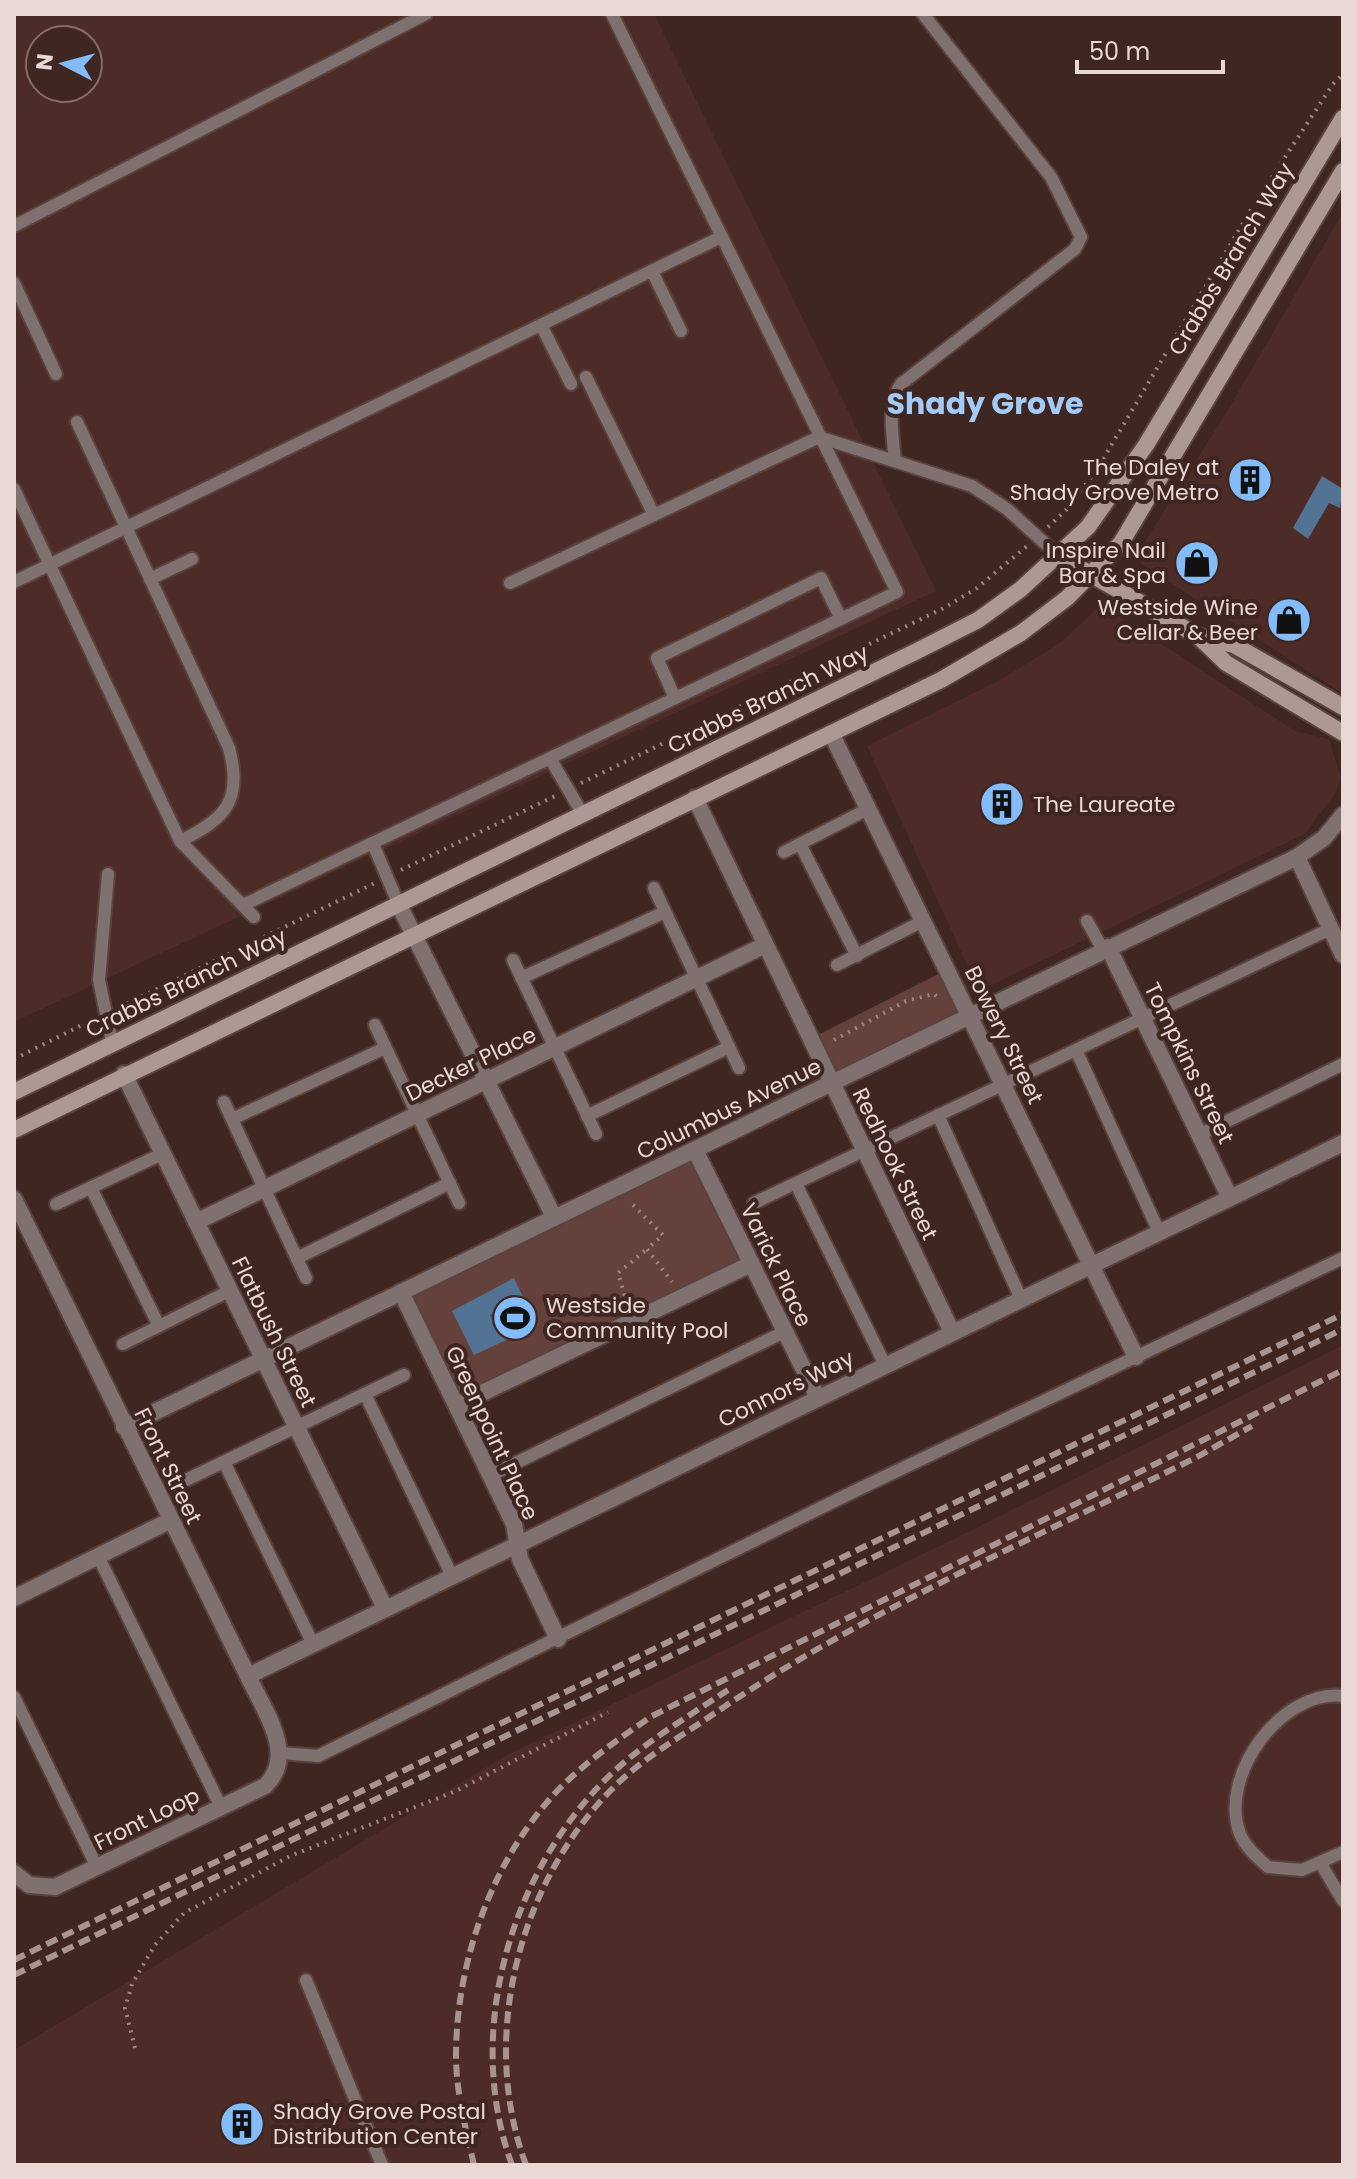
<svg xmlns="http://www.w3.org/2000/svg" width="1357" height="2179" viewBox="0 0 1357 2179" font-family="Poppins,sans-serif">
<rect width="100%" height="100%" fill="#3f2621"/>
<g fill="#4d2c27" fill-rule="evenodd">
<path d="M14,14H654L936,591L14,1022ZM40,40H88V88H40Z"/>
<path d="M1343,212V694L1134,559L1228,410Z"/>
<path d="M1101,605L1295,731L1329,739L1341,778L1336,792L1305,834L979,991L867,746L1002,679L1061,642Z"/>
<path d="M1343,1345V2165H14V2050L509,1754L958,1537Z"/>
</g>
<g fill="#64413a">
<path d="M948,969L971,1014L832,1083L810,1039Z"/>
<path d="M694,1156L751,1264L458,1403L404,1293Z"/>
</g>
<g fill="#537395">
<path d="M1322,476L1343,489L1340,508L1329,503L1308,539L1293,528Z"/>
<path d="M514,1278L524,1299L490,1315L492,1320L526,1303L538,1325L474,1355L452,1311Z"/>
</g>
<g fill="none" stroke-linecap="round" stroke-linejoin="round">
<g stroke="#5a423e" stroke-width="16">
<g id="lane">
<path d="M14,226L426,14"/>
<path d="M652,271L681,331"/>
<path d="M14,283L56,374"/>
<path d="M541,325L571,384"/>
<path d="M586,377L654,515"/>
<path d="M77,422L229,748C243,800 226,819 180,841"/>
<path d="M895,461C893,436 886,405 901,384L1075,249L1081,237L1051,177L923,14"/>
<path d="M14,489L180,841L254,917"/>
<path d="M150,579L192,559"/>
<path d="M14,582L721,237"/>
<path d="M510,583L819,437L972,486L1007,509L1059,556"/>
<path d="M675,698L657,658L821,578L841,619"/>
<path d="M551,760L582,813"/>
<path d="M373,844L399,905"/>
<path d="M800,844L857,956"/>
<path d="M784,852L868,809"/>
<path d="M108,874L99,980L112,1042"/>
<path d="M654,888L739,1068"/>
<path d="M243,905L897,592L612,14"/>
<path d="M1087,921L1103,950"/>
<path d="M513,960L596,1134"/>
<path d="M837,965L923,921"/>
<path d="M521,978L665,912"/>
<path d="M375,1025L459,1203"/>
<path d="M1076,1050L1159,1232"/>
<path d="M224,1102L306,1278"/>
<path d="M938,1115L1021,1299"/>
<path d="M587,1116L729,1047"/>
<path d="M232,1119L385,1048"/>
<path d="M1199,1135L1343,1064"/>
<path d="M796,1184L885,1365"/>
<path d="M91,1188L159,1326"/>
<path d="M754,1203L1330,929"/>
<path d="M56,1204L162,1154"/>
<path d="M297,1258L450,1183"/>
<path d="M123,1344L229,1291"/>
<path d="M365,1394L452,1576"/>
<path d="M224,1462L313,1644"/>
<path d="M491,1475L784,1332"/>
<path d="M186,1480L404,1375"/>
<path d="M98,1556L221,1807"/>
<path d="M1343,1696C1281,1689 1218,1776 1240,1834C1246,1848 1258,1858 1268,1867L1302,1870L1343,1852"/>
<path d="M14,1697L97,1867"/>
<path d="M280,1753L318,1756L859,1489L1343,1258"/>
<path d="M1321,1864L1343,1901"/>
<path d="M306,1980L382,2165"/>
</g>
</g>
<g stroke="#5a423e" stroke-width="20">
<g id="street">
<path d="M831,733L1136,1357"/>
<path d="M695,798L952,1332"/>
<path d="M1297,857L1343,955"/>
<path d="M399,905L554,1217"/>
<path d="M1108,947L1230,1198"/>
<path d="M124,1074L385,1608"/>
<path d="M696,1152L818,1398"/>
<path d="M14,1199L248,1676C263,1709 298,1755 265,1786L55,1887L29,1885L14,1873"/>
<path d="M196,1222L765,945"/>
<path d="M401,1292L514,1524L520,1559L558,1639"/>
<path d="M457,1405L751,1264"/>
<path d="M124,1427L1297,857L1324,838L1343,815"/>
<path d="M14,1598L169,1521"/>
<path d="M248,1676L1343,1143"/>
</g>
</g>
<g stroke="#5a423e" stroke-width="20">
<g id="secondary">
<path d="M1059,556L1198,636L1226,663L1343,733"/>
<path d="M1200,637L1234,645L1343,707"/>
<path d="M14,1092L917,651L978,620L1021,589L1088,527L1146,445L1343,118"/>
<path d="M14,1130L941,680L1021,633L1067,598L1121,543L1343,171"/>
</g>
</g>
<g stroke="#9d8884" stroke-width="4" stroke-dasharray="2 6" stroke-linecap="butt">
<path d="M1048,527L1066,510L1096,471L1255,203L1333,84L1343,74"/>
<path d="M581,783L944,608L977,588L1027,546"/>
<path d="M401,870L555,796"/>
<path d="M120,1007L375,883"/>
<path d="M834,1040L906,1001L934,994L941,1000"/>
<path d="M14,1059L94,1019"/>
<path d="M633,1205L663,1235L647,1249L672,1282"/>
<path d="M627,1303L618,1273L647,1249"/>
<path d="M135,2048L125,2008L132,1984L155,1945L184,1913L290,1856L456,1791L608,1712"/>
</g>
<use href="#lane" stroke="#7f716f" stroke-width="12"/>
<use href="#street" stroke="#7f716f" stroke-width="16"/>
<use href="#secondary" stroke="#ae9893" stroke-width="16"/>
<g stroke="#a89490" stroke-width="6" stroke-dasharray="12 6" stroke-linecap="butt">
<path d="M14,1960L1343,1314"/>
<path d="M14,1975L1343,1329"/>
<path d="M474,2165C466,2130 456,2092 456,2056C456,1961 493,1857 560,1788C588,1760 620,1738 652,1716L1343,1370"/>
<path d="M512,2165C464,2035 509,1876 605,1780C641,1744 686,1718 728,1690"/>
<path d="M526,2165C479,2039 518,1885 611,1790C641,1759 682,1736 718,1711C867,1610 1036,1538 1197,1457L1252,1426"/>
</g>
</g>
<defs>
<g id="building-disc" transform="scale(2.3)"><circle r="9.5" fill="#83bcfb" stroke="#3f2621"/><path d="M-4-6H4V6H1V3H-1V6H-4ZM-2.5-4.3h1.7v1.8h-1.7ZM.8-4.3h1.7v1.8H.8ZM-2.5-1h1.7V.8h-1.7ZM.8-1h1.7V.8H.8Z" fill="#111"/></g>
<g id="shop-disc" transform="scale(2.3)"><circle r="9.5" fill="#83bcfb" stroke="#3f2621"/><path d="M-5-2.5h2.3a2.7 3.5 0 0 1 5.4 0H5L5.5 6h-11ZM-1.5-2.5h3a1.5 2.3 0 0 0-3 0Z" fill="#111"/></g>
<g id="stadium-disc" transform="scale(2.3)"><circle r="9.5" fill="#83bcfb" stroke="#3f2621"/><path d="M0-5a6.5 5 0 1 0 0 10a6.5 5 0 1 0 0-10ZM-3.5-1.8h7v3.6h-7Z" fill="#111"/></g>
</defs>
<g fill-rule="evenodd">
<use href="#building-disc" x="1250" y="480"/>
<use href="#shop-disc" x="1197" y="563"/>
<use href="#shop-disc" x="1289" y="620"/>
<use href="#building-disc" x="1002" y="804"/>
<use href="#stadium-disc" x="515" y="1318"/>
<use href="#building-disc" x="242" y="2124"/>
</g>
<g text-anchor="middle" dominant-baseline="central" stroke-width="8" stroke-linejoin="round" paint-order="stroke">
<g font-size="22" fill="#ead8d5" stroke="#3f2621">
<text transform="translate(1231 259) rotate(-59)">Crabbs Branch Way</text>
<text transform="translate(768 699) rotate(-26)">Crabbs Branch Way</text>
<text transform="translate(186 983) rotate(-26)">Crabbs Branch Way</text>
<text transform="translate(1004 1035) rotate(64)">Bowery Street</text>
<text transform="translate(1189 1063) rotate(64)">Tompkins Street</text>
<text transform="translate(471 1064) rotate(-26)">Decker Place</text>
<text transform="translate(729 1109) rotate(-26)">Columbus Avenue</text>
<text transform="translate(895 1164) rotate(64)">Redhook Street</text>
<text transform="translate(776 1265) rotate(64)">Varick Place</text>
<text transform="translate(274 1332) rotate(64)">Flatbush Street</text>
<text transform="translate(786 1389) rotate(-26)">Connors Way</text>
<text transform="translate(492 1433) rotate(65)">Greenpoint Place</text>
<text transform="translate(168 1466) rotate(64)">Front Street</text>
<text transform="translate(147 1819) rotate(-26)">Front Loop</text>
</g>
<g font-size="22" fill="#ead8d5" stroke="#3f2621" text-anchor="end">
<text x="1219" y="467">The Daley at<tspan x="1219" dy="25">Shady Grove Metro</tspan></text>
<text x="1166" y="550">Inspire Nail<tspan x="1166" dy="25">Bar &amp; Spa</tspan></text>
<text x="1258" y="607">Westside Wine<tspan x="1258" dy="25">Cellar &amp; Beer</tspan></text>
<text x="1033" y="804" text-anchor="start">The Laureate</text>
<text x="546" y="1305" text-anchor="start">Westside<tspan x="546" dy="25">Community Pool</tspan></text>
<text x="273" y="2111" text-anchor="start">Shady Grove Postal<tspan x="273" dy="25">Distribution Center</tspan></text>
</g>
<g font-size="30" font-weight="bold" fill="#a2cbfa" stroke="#3f2621">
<text x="985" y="403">Shady Grove</text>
</g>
</g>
<rect width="1357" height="2179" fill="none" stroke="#ead8d5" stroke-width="32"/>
<g transform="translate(64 64) rotate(276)"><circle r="38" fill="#3f2621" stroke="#836d69" stroke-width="2"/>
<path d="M0-6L14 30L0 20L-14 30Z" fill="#83bcfb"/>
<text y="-12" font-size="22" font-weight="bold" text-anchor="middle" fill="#ead8d5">N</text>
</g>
<path d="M1077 60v12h146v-12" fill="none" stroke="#ead8d5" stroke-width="4"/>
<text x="1089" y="60" font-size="24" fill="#ead8d5" stroke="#3f2621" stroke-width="6" paint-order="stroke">50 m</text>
</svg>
